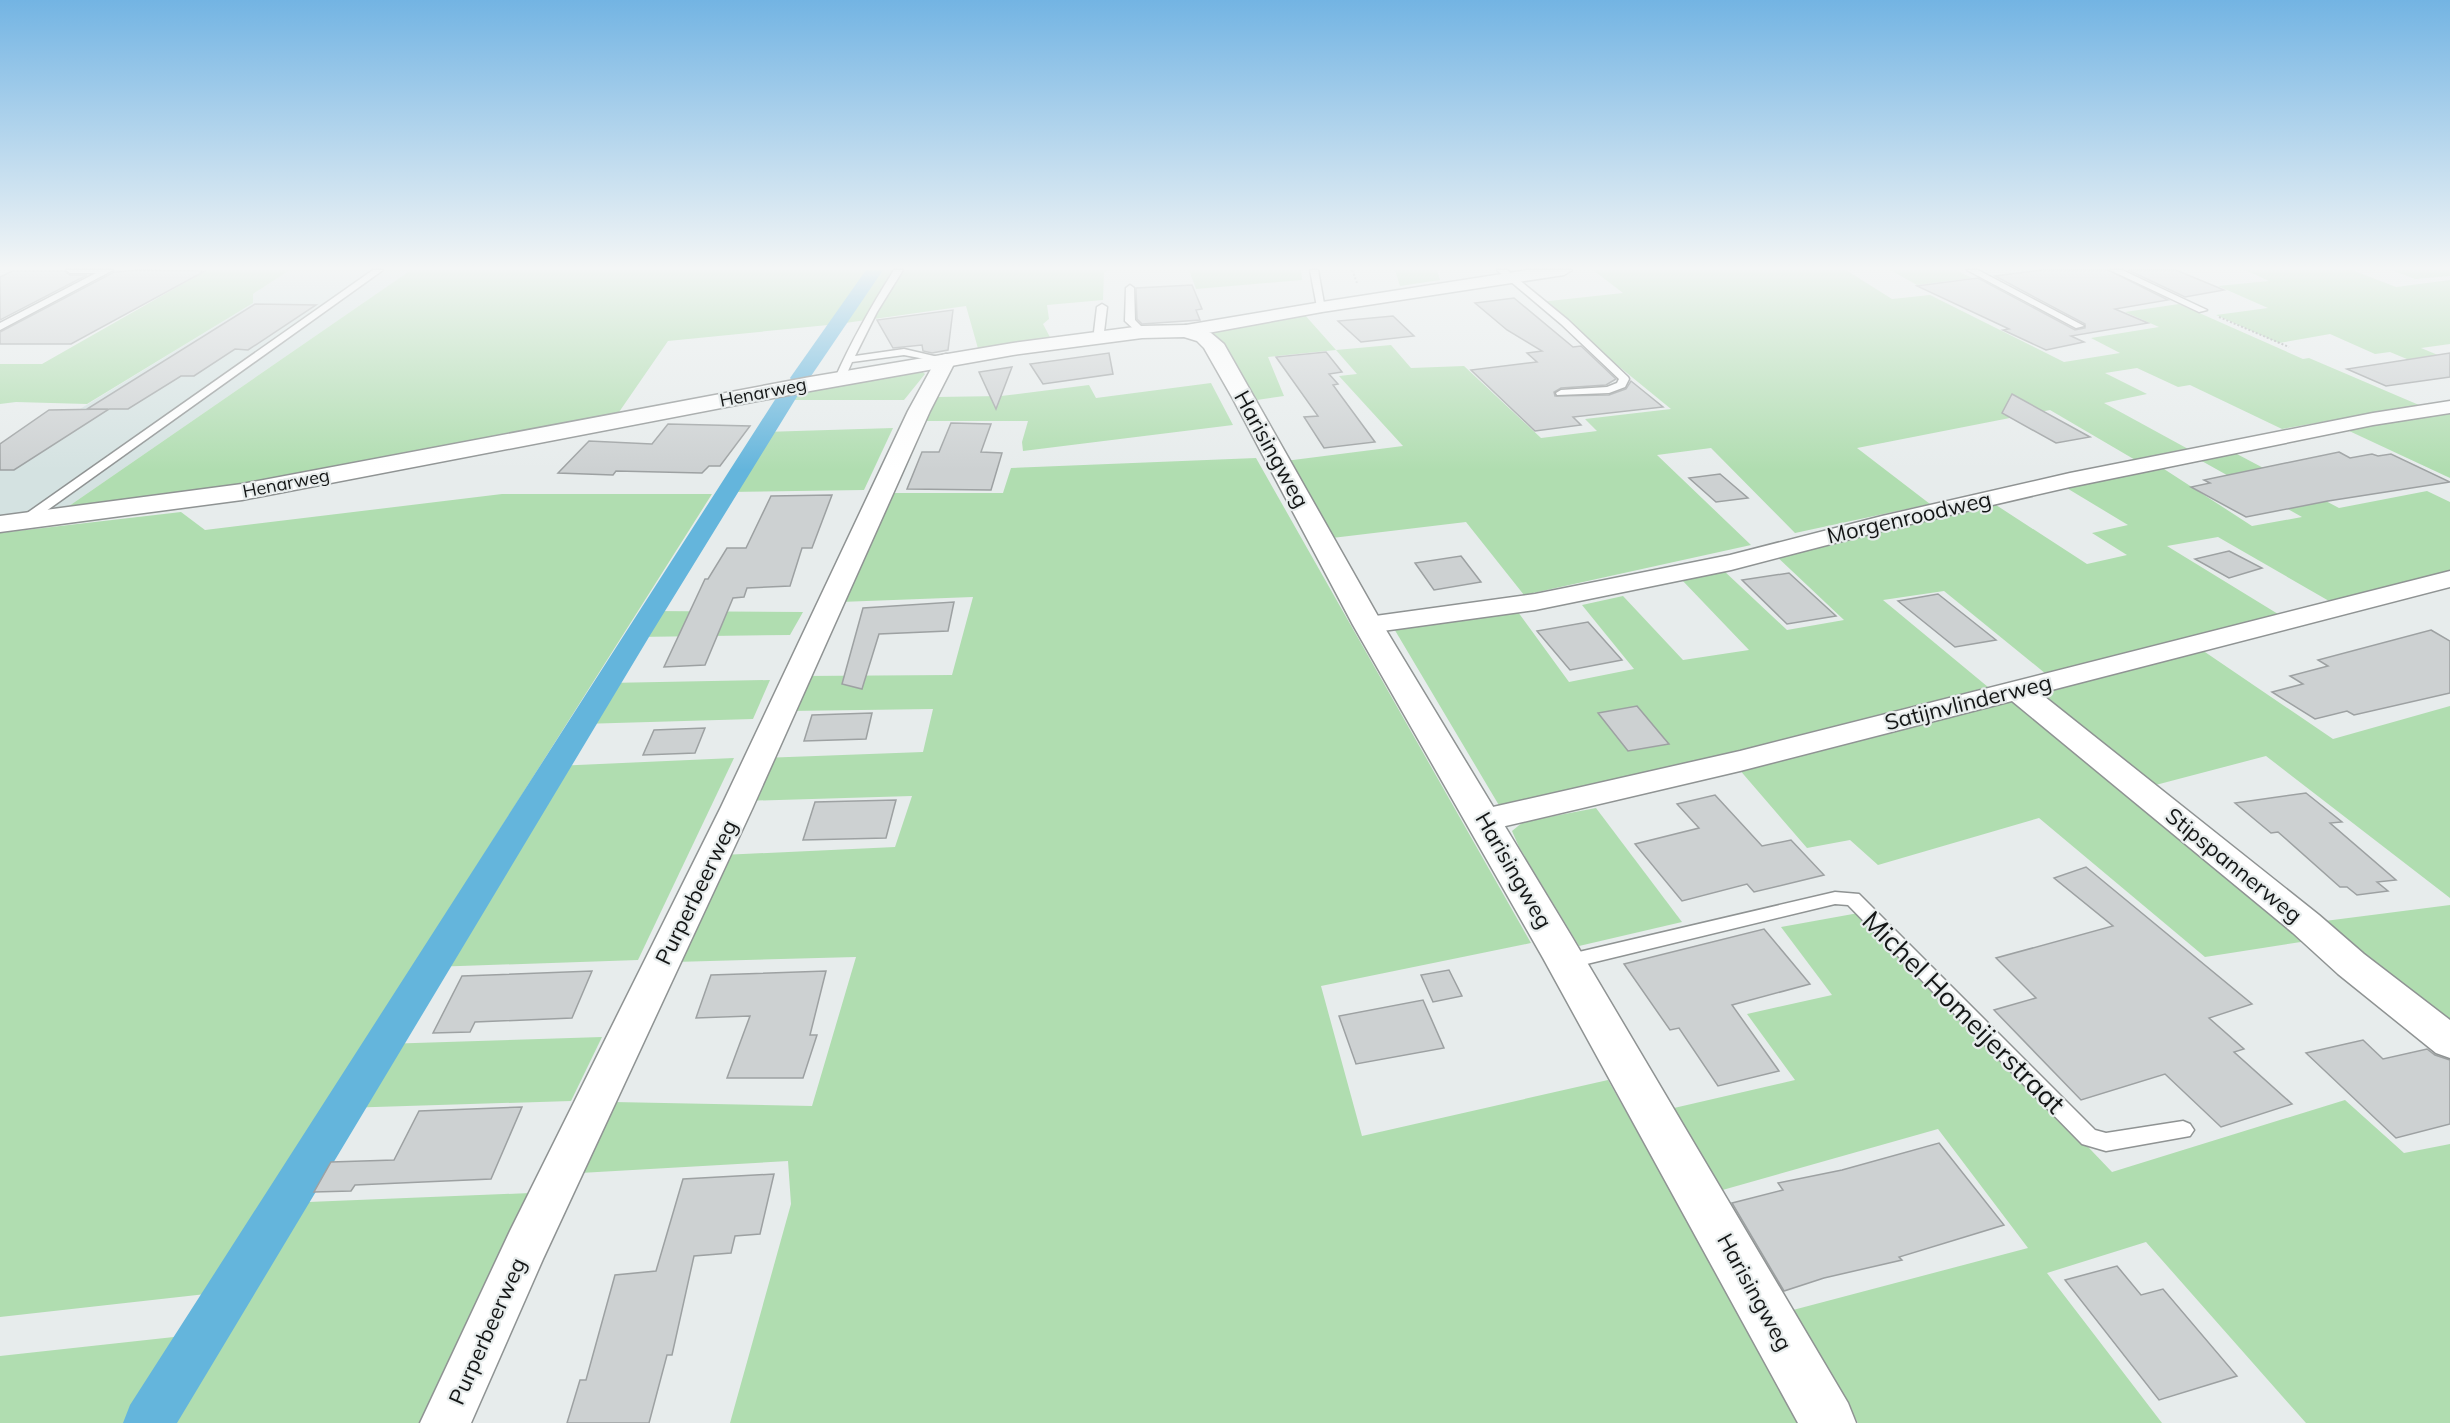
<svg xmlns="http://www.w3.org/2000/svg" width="2450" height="1423" viewBox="0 0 2450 1423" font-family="Mulish,sans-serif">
<rect width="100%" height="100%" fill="#e7ecec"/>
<path fill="#d4e2e1" d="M290,270H411L56,515L0,520V458L253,303V294Z"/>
<g fill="#b0ddb0">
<path d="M207,270H290L253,294V303L87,404L16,402L0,404V364H42Z"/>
<path d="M411,270H1113L1104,272L1103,300L1047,305L1049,319L1043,324L1052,341L979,352L966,306L838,324L668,341L617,415L211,493L56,515Z"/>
<path d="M1189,270H1301L1302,280L1196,289Z"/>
<path d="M1395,270H1437L1440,280L1400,286Z"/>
<path d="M1593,270H1846L1892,299L1930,295L2064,362L2120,353L2091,338L2159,327L2125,312L2179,304L2303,359L2309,358L2419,405L2282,429L2190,385L2178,387L2137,368L2105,373L2147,394L2104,403L2190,450L2137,461L2050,410L1857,448L1930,504L1795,533L1711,448L1657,455L1751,545L1524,595L1466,522L1332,538L1285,461L1403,446L1339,376L1357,374L1336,350L1268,357L1284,396L1250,401L1211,333L1219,327L1304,314L1336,350L1391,345L1411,368L1464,366L1541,438L1597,431L1585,419L1671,409L1540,302L1623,293Z"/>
<path d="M1890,270H1956L1972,278L1917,285Z"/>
<path d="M2245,270H2352L2396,287L2450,280V344L2421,348L2450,360V377L2390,352L2375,354L2330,334L2279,343L2216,315L2268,308L2218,286L2269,281Z"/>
<path d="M2391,270H2450V276L2415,279Z"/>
<path d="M919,369L925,374L904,400H785L791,391Z"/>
<path d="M1211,383L1233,425L1023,451L1022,442L1028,421H924L936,397L1001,396L1089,385L1096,398Z"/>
<path d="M2450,411V478L2347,430Z"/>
<path d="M893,428L864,490L726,492L764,432Z"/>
<path d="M2235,453L2339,508L2427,491L2450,502V571L2329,601L2218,537L2167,546L2278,614L2046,674L1944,591L1883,600L1988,687L1730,755L1500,807L1393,627L1518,612L1569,682L1634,669L1582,605L1623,596L1683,660L1749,650L1681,579L1723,570L1787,630L1844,620L1773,553L1891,525L1996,505L2087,564L2127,555L2092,533L2128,525L2065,487L2164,469L2252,526L2302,517L2200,460Z"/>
<path d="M1256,458L1531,943L1321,986L1362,1136L1608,1080L1803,1423H730L791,1204L788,1161L580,1173L614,1102L812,1106L856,957L674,962L722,855L895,847L912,796L742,801L762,758L923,752L933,709L789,711L803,676L952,675L973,597L840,602L887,493H1003L1011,468Z"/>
<path d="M502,494H712L206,1294L0,1317V533L181,512L205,530Z"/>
<path d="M651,611L803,612L790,635L635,637Z"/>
<path d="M2202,650L2333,739L2450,706V898L2266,756L2148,787L2033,692Z"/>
<path d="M770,680L753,719L581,724L607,683Z"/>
<path d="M2020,698L2314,940L2205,957L2039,818L1878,865L1850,840L1807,848L1738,768Z"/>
<path d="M734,758L638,960L431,967L555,766Z"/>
<path d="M1596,808L1682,922L1579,946L1519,847L1512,831L1523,822Z"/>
<path d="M2450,905V1026L2317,922Z"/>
<path d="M1864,912L2112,1172L2345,1100L2404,1153L2450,1144V1423H2306L2146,1242L2047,1273L2162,1423H1858L1793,1310L2028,1248L1938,1129L1719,1191L1674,1108L1795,1080L1747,1014L1832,995L1781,927Z"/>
<path d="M602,1037L571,1101L343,1108L383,1044Z"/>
<path d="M530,1193L426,1423H148L284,1203Z"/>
<path d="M183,1336L127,1423H0V1356Z"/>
</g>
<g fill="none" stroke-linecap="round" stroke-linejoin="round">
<g fill="#64b5dc" fill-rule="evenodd">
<path d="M866,270H883L807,382H793L790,378Z"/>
<path d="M788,389L795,391L798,395L649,637L177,1423H123L130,1405L778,395L781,391Z"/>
</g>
</g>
<g fill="#cdd1d2" stroke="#9da1a2" stroke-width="1.5">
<path d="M138,270L205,271L71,344H0V332L114,272Z"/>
<path d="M2042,270H2108L2168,300L2115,309L2148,323L2071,336L2084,342L2046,350L2003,330L2009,329L1917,286L1978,278L2075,330L2085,328V324L1995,276Z"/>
<path d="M2128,270H2176L2224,290L2185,297Z"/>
<path d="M12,271H64L70,275H87L0,320V277Z"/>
<path d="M1192,285L1202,309L1196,310L1200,320L1142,324L1137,319L1136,288Z"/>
<path d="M1514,298L1573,347L1581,346L1616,379L1606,385L1561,388L1554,392L1555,396L1609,395L1626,389L1631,381L1663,407L1573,417L1581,425L1535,431L1471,370L1537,362L1527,353L1542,351L1507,330L1475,303Z"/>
<path d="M255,304L316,305L248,350L235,349L194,376H181L128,409H109L14,470H0V444L49,410L108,409H87Z"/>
<path d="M953,310L948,350L932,353L923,351L922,345L893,348L877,320Z"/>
<path d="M1393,316L1414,336L1361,342L1338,321Z"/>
<path d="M1326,352L1342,372L1329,374L1338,384L1333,385L1375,442L1324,448L1304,417L1318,416L1276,357Z"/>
<path d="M1109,353L1113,374L1043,384L1030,364Z"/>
<path d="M2450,353V377L2386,386L2347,369Z"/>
<path d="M1012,367L996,409L979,372Z"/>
<path d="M2012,394L2090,437L2056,443L2002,413Z"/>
<path d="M951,423L991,424L981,452L1002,453L991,490L907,489L922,452H939Z"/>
<path d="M668,424L750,426L720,466H709L702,473L616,471L613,475L558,473L589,441L652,444Z"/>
<path d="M2339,452L2350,458L2372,454L2378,456L2391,454L2450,482L2328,501L2246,517L2191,487L2210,483L2204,480Z"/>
<path d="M1720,474L1748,498L1716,502L1689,478Z"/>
<path d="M832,495L812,548H802L790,586L747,588L744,597L733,598L705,665L664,667L705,579H708L727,548H746L771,496Z"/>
<path d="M2229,551L2262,568L2229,578L2195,559Z"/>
<path d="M1461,556L1481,582L1434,590L1415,563Z"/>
<path d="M1789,573L1836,616L1787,624L1742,580Z"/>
<path d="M1938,594L1996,640L1955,647L1898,601Z"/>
<path d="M954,602L948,631L879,634L862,689L842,684L863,608Z"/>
<path d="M1588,622L1622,660L1570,670L1537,631Z"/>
<path d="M2431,630L2450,641V693L2354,715L2347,711L2315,719L2272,692L2303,684L2290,676L2328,666L2318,660Z"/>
<path d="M1637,706L1663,737L1669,744L1628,751L1598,713Z"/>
<path d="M872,713L866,739L804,741L812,715Z"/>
<path d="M705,728L695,753L643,755L654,730Z"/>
<path d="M2306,793L2342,822L2330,823L2396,880L2377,882L2388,891L2357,895L2347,887H2340L2278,832L2271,833L2235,803Z"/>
<path d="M1715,795L1762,846L1791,840L1824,875L1754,892L1747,884L1682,901L1635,844L1699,828L1677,804Z"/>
<path d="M896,800L886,838L803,840L815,802Z"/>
<path d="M2086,867L2252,1004L2209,1018L2244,1049L2234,1052L2292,1104L2221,1127L2165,1074L2081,1100L1994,1010L2036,998L1996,958L2113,926L2054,878Z"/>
<path d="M1764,929L1810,984L1732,1005L1779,1071L1718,1086L1679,1028L1670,1030L1624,964Z"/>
<path d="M1449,970L1462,996L1433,1002L1421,975Z"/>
<path d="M592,971L572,1018L475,1022L470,1032L433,1033L462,976Z"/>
<path d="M826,971L810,1035H817L803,1078H727L750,1016L696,1018L711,975Z"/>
<path d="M1423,1000L1444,1048L1356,1064L1339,1016Z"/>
<path d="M2363,1040L2383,1059L2427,1049L2435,1055L2450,1060V1124L2396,1138L2306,1053Z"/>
<path d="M522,1107L491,1179L355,1185L351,1191L314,1192L331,1162L394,1160L419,1111Z"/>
<path d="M1939,1143L2004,1225L1899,1257L1902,1260L1824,1278L1784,1291L1732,1203L1783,1190L1778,1183L1842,1170Z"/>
<path d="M774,1174L760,1234L735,1236L731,1253L694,1256L672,1355H667L649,1423H567L580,1380H586L615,1275L656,1271L683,1179Z"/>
<path d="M2117,1266L2141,1295L2163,1289L2237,1376L2159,1400L2065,1280Z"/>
</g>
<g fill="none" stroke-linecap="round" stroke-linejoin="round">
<g stroke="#8f9393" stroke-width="3">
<g id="lane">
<path d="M66,270H113L0,330V323L96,273H70Z"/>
<path d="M373,270H383L28,524H20V518Z"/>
<path d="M894,270H903L877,312L855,356L904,349L951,360L946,363L904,355L852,362L844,380H836L835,378C852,340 872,305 894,270Z"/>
<path d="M1310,270H1318L1325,309L1317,307Z"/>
<path d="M1497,270H1507L1568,320L1628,377L1629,379L1625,387L1609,393L1557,395L1556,393L1561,390L1607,387L1617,383L1619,379L1561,324Z"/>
<path d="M1967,270H1978L2084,326L2076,328Z"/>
<path d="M2110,270H2122L2207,310L2199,312Z"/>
<path d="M1130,285L1134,288L1135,320L1145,330V334H1139L1125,321L1126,288Z"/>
<path d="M1102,304L1107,307L1104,332L1107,337L1102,340L1099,339L1094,332L1097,307Z"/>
<path d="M1835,892L1859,894L2095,1130L2106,1133L2183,1121L2190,1124L2194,1130L2190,1136L2106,1151L2082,1144L1848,905L1835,904L1566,969L1559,967L1557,962L1559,957L1566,955Z"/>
</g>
</g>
<g stroke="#8f9393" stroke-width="3">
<g id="street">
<path d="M1527,270H1572L1564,275L1322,312L1186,337L1179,335L1176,331L1179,327L1186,325L1322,302Z"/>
<path d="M946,354L953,356L956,360L930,411L753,807L543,1259L471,1423H420L510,1231L721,807L908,411L936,360L939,356Z"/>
<path d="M2450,401V413L2373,425L2070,487L1885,530L1731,570L1535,610L1368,633L1358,631L1354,625L1358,619L1368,617L1535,594L1730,555L1882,516L2070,473L2373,413Z"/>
<path d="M2450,571V587L2040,693L2319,915L2364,954L2450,1020V1058L2436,1053L2338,974L2293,933L2012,701L1740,771L1484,831L1472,828L1467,820L1472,812L1484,809L1740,751Z"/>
</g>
</g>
<g stroke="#8f9393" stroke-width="3">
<path id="secondary" d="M1186,325L1211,333L1224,344L1383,625L1572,937L1848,1403L1856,1423H1798L1543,958L1353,625L1233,399L1204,348L1197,341L1184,337L1142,338L1013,355L810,391L242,500L0,532V516L242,484L810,377L1013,343L1142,326Z"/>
</g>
<g stroke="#9ea2a2" stroke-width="2" stroke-dasharray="2 2" stroke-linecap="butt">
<path d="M1352,270L1357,283"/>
<path d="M2219,317L2289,347"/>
</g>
<use href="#lane" fill="#fff" fill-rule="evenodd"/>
<use href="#street" fill="#fff" fill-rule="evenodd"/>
<use href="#secondary" fill="#fff" fill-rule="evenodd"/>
</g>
<linearGradient id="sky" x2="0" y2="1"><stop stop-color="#73b4e3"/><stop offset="0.57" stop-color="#f4f6f6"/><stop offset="1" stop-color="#f4f6f6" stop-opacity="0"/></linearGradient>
<rect width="2450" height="470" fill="url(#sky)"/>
<g text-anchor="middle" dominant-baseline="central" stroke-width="4.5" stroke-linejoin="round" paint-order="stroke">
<g font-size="18" fill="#141616" stroke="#e7ecec">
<text transform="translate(763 392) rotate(-11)">Henarweg</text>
<text transform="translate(286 483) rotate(-11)">Henarweg</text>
</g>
<g font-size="22" fill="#141616" stroke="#e7ecec">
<text transform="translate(1272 449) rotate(61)">Harisingweg</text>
<text transform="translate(1909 517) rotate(-13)">Morgenroodweg</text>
<text transform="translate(1968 702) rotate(-14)">Satijnvlinderweg</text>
<text transform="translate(2234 865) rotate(39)">Stipspannerweg</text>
<text transform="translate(1514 870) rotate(60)">Harisingweg</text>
<text transform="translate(696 892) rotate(-64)">Purperbeerweg</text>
<text transform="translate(1755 1292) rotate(61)">Harisingweg</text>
<text transform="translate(487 1331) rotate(-66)">Purperbeerweg</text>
</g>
<g font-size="27" fill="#141616" stroke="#e7ecec">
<text transform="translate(1964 1012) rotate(45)">Michel Homeijerstraat</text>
</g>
</g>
</svg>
